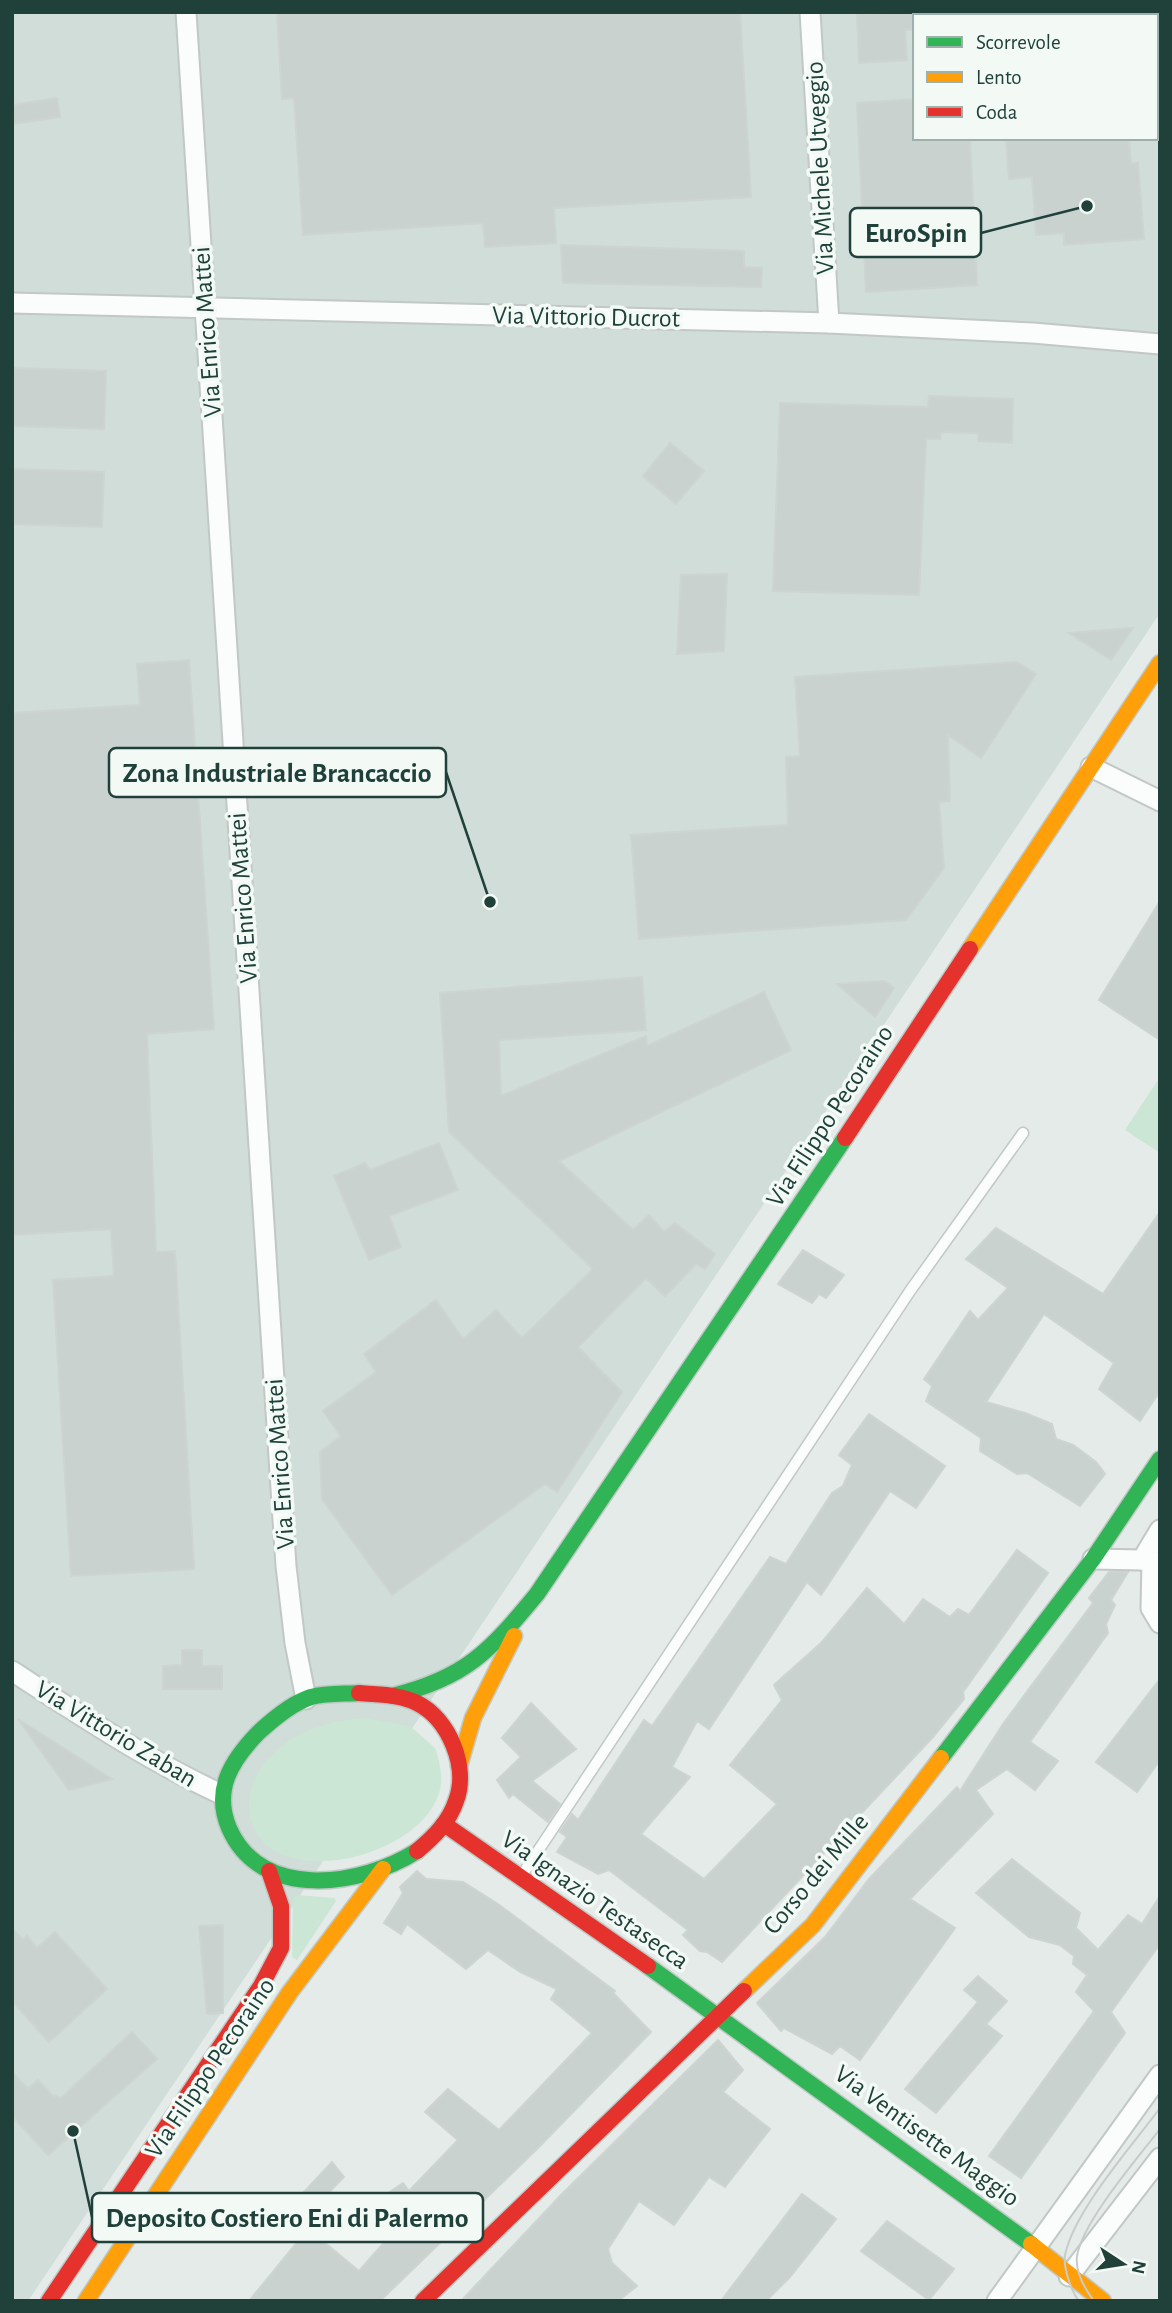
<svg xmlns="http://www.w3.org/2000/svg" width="1172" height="2313" viewBox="0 0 1172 2313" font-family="'Alegreya Sans',sans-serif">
<rect width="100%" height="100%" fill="#e4ebe8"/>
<path fill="#d1ddd8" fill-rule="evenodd" d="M12,12H1160V613L28,2301H12ZM915,16H1156V138H915Z"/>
<g fill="#cce6d5">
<path d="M1160,1077V1153L1125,1130Z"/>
<path d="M365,1718L410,1726L435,1748C439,1759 442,1772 441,1784C432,1857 267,1898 250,1816C247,1801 251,1783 260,1770C284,1734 324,1721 365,1718Z"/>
<path d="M297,1895L334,1898L336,1901L297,1960L292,1957L293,1898Z"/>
</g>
<g fill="#cad2cf" stroke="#cdd4d1" stroke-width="2">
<path d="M277,12H740L751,197L554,208L556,243L485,247L483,223L303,235L294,98L282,99Z"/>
<path d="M946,12V16H915V30H905L907,60L859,63L857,14Z"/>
<path d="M57,98L60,117L12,124V105Z"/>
<path d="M915,99V138H970L977,285L866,292L857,103Z"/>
<path d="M1006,138H1129L1131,164L1138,163L1144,239L1064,245V233L1036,235L1032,177L1009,179Z"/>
<path d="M561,245L744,251V267L762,268L761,287L563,283Z"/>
<path d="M12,368L106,371L104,429L12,426Z"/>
<path d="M929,396L1013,399L1012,443L978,441V433L941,432L940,439H926L919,595L773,591L780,403L928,407Z"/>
<path d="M670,443L704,471L676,504L643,476Z"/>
<path d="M12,469L104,472L102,527L12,524Z"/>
<path d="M727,574L724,651L677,654L681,575Z"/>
<path d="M1133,628L1111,660L1069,633Z"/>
<path d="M189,660L214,1029L147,1034L156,1252L175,1251L194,1569L71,1576L53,1280L114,1276L111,1229L12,1235L15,1095L12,713L140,705L137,664Z"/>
<path d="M1017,662L1036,674L981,758L948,735L950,801L939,802L944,868L906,920L639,939L631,835L788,825L786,757L800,756L795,677Z"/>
<path d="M1160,901V1040L1099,1000Z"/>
<path d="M642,977L646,1030L499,1040L501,1096L646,1036L647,1046L764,992L791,1050L559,1161L633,1230L649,1215L664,1232L675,1223L715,1254L705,1269L696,1264L665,1296L646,1278L578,1347L622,1392L557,1492L545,1484L392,1595L322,1499L320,1452L341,1436L323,1411L376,1372L364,1354L436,1300L463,1339L496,1310L522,1338L593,1269L449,1132L440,993Z"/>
<path d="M884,981L894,988L875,1017L837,984Z"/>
<path d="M439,1143L458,1190L389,1216L401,1247L369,1260L334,1176L365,1163L370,1170Z"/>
<path d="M1160,1212V1391L1140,1421L1099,1389L1114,1363L1044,1314L986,1402L1025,1413L1052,1424L1056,1439L1073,1445L1096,1462L1105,1474L1080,1506L1027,1473L1017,1474L980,1451L981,1438L926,1401L932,1386L924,1379L970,1311L978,1320L1008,1288L966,1259L996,1228L1103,1294Z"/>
<path d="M803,1250L844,1275L826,1298L819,1294L812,1303L778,1284Z"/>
<path d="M869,1414L945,1466L916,1508L890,1491L821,1595L807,1582L709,1729L697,1721L672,1767L690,1777L641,1834L704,1879L777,1804L730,1765L782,1700L774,1685L822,1642L867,1588L904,1624L923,1599L950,1617L958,1609L969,1615L1017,1550L1048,1573L963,1692L964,1699L933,1737L722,1962L707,1952L700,1951L683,1935L688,1930L609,1870L598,1874L557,1852L567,1837L560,1832L572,1814L578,1820L644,1720L652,1726L770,1557L786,1564L832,1493L843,1486L852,1465L839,1455Z"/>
<path d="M1109,1572H1128L1111,1600L1115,1605L1106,1624L1108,1633L1030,1742L1058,1761L1035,1790L1007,1769L976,1790L993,1814L910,1899L955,1928L860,2060L840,2046L832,2054L784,2028L781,2031L757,2003L825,1937L869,1879L957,1787L960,1791L1003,1724L1093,1603L1089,1598Z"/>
<path d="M182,1650H202V1666H222V1689H163V1666L182,1665Z"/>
<path d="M1160,1679V1760L1137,1792L1096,1762Z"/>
<path d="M531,1703L576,1749L532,1781L560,1804L548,1822L513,1794L509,1798L497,1780L521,1757L502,1738Z"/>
<path d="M18,1719L112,1779L69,1790Z"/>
<path d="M1012,1859L1080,1913L1076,1928L1098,1950L1128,1915L1142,1924L1160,1896V1944L1111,2012L1125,2033L1021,2178L989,2156L1094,2011L1076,1992L1087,1975L1073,1964L1074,1956L1060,1945L1029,1937L976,1893Z"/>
<path d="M417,1871L426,1879L463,1882L498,1904L615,1991L613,1993L651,2032L537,2149L380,2301H249L308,2229L359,2271L404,2220L370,2205L403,2183L409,2191L458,2140L425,2112L448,2089L499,2130L592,2033L551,1999L557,1989L520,1972L488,1950L466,1969L407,1924L401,1934L384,1923L403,1893L400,1887Z"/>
<path d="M223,1925V2013L207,2014L199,1926Z"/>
<path d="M12,1928L23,1940L27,1936L37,1948L55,1932L107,1989L49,2042L12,2001Z"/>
<path d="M978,1976L1007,2001L986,2024L1002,2036L936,2113L905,2089L978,2002L964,1990Z"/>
<path d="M132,2032L157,2059L48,2155L12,2116V2072L28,2089L38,2080L54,2097L56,2095L60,2099Z"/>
<path d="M718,2040L743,2070L723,2092L770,2129L725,2187L709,2177L674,2225L639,2201L608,2249L612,2263L637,2286L618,2301H461L561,2195Z"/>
<path d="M332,2162L344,2177L312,2210L301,2195Z"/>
<path d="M802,2194L836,2219L790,2277L766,2301H721Z"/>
<path d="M887,2221L954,2269L929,2300L861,2251Z"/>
</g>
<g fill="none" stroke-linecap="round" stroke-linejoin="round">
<g stroke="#c1c8c5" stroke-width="13">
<path id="lane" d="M522,1875L910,1291L1023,1133"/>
</g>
<g stroke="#c1c8c5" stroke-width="23">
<g id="street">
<path d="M186,12L286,1566L295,1643L306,1699"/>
<path d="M810,12L829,323"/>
<path d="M12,303L829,323L1033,333L1160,344"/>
<path d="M1091,767L1160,801"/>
<path d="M1093,1559L1142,1560L1160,1530"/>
<path d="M1142,1560H1152L1151,1608L1160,1623"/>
<path d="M12,1671C80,1715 147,1760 221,1794"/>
<path d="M1069,2276L1160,2158"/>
<path d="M997,2301L1160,2075"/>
</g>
</g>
<g stroke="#bfc9c5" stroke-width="19">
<g id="fast">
<path d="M359,1693C343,1694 326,1693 311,1697C292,1703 272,1720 258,1733C231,1761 213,1790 229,1828C261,1902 362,1886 417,1851"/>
<path d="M392,1696C466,1678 490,1651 537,1594L845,1138"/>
<path d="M941,1758L1093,1559L1160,1459"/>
<path d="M648,1966L1031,2244"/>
</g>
</g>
<g stroke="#bfc9c5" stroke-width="19">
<g id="slow">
<path d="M970,949L1160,663"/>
<path d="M459,1766L473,1718L514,1636"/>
<path d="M744,1991L813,1925L941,1758"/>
<path d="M1031,2244L1103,2301"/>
<path d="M86,2301L290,1992L383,1869"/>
</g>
</g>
<g stroke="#bfc9c5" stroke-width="19">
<g id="jam">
<path d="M845,1138L970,949"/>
<path d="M359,1693C378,1695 399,1694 417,1703C449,1719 469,1767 456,1801C449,1822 434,1837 417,1851"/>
<path d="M444,1824L648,1966"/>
<path d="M49,2301L261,1986L281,1948V1906L269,1871"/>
<path d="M423,2301L744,1991"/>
</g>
</g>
<use href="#lane" stroke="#fbfcfc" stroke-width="10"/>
<use href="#street" stroke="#fbfcfc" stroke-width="19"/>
<use href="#fast" stroke="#30b455" stroke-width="16"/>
<use href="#slow" stroke="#ff9f0a" stroke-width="16"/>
<use href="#jam" stroke="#e5322d" stroke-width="16"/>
<g stroke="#c7ccca" stroke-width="2">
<path d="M1079,2301C1071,2291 1063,2267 1065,2255C1074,2211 1132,2146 1160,2108"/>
<path d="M1094,2301C1085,2289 1075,2272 1077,2256C1083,2221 1137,2159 1160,2129"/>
</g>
</g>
<g text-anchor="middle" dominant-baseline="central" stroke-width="7" stroke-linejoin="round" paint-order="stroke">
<g font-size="26" fill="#1f413a" stroke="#f3faf6">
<text transform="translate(820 168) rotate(-93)">Via Michele Utveggio</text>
<text transform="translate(586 317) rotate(1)">Via Vittorio Ducrot</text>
<text transform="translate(207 332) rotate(-94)">Via Enrico Mattei</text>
<text transform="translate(243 898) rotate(-94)">Via Enrico Mattei</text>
<text transform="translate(830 1116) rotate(-57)">Via Filippo Pecoraino</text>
<text transform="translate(280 1464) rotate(-94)">Via Enrico Mattei</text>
<text transform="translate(116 1734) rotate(31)">Via Vittorio Zaban</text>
<text transform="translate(816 1874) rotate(-50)">Corso dei Mille</text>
<text transform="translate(595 1900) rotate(35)">Via Ignazio Testasecca</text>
<text transform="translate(210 2068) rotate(-56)">Via Filippo Pecoraino</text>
<text transform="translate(927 2136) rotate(36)">Via Ventisette Maggio</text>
</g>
</g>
<path fill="none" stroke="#1f413a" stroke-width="2.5" d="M1087 206L981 233M490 902L446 772M73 2131L92 2217"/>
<g fill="#1f413a" stroke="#f3faf6" stroke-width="2.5">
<circle cx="1087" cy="206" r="7"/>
<circle cx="490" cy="902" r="7"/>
<circle cx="73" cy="2131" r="7"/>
</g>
<g fill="#f3faf6" stroke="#1f413a" stroke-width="2.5">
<rect x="850" y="208" width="131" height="49" rx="7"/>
<rect x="109" y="748" width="337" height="49" rx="7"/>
<rect x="92" y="2193" width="391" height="49" rx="7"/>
</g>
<g font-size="28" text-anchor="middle" font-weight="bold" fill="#1f413a">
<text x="916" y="242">EuroSpin</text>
<text x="277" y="782">Zona Industriale Brancaccio</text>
<text x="287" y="2227">Deposito Costiero Eni di Palermo</text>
</g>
<rect width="1172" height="2313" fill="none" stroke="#1f413a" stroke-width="28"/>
<rect x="913" y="14" width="245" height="126" fill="#f3faf6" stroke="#9eb0ab" stroke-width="2"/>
<rect x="927" y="37" width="35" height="10" fill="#30b455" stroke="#9eb0ab" stroke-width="2"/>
<text x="976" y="49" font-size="21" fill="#1f413a">Scorrevole</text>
<rect x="927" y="72" width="35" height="10" fill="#ff9f0a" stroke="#9eb0ab" stroke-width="2"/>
<text x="976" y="84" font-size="21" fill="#1f413a">Lento</text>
<rect x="927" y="107" width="35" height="10" fill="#e5322d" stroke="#9eb0ab" stroke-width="2"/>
<text x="976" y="119" font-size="21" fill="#1f413a">Coda</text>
<g transform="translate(1123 2264) rotate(102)" stroke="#f3faf6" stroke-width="5" paint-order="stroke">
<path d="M0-5L12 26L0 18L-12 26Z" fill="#1f413a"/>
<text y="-10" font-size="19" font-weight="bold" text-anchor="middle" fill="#1f413a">N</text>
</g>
</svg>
